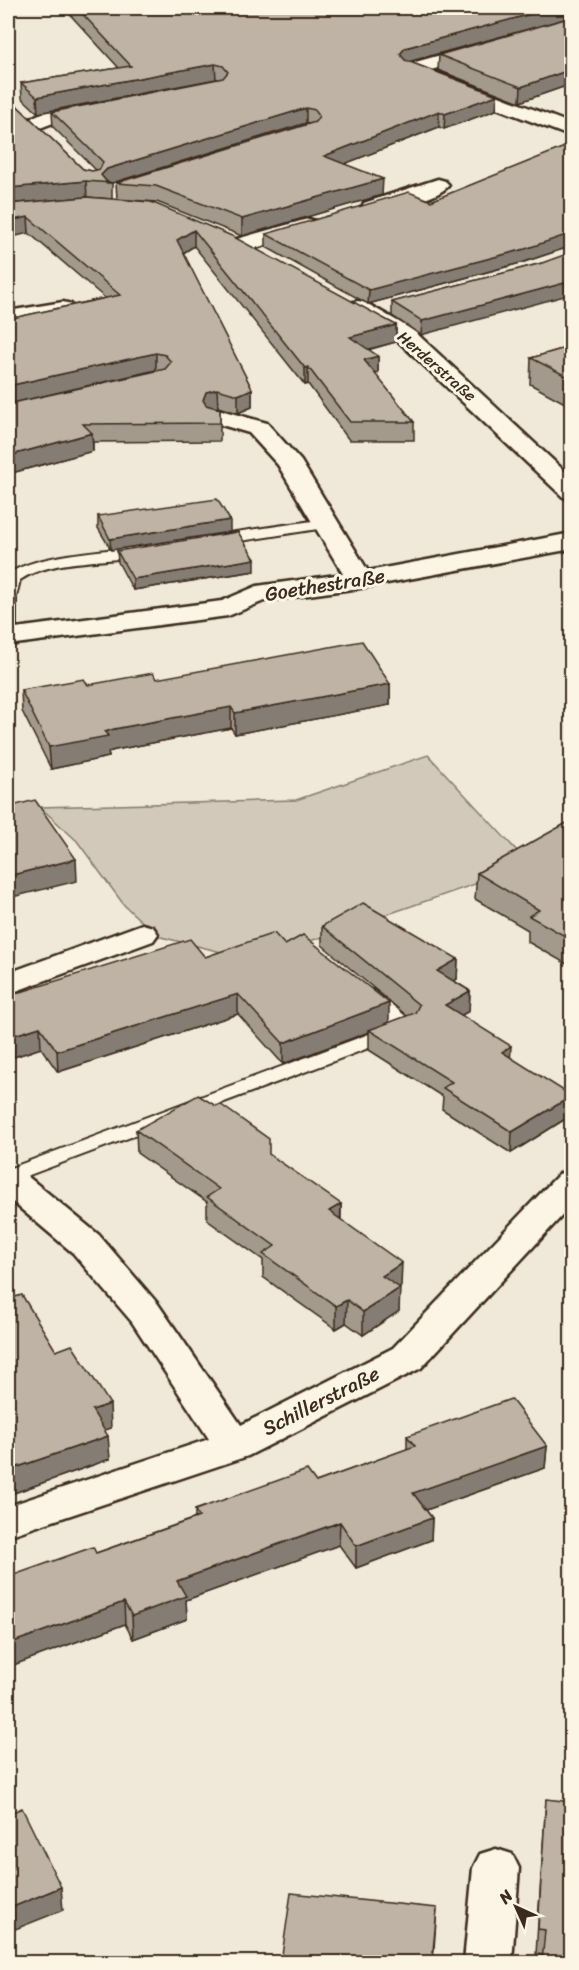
<svg xmlns="http://www.w3.org/2000/svg" width="579" height="1970" viewBox="0 0 579 1970" font-family="Sriracha,sans-serif">
<rect width="100%" height="100%" fill="#f0e9d9"/>
<filter id="ink" filterUnits="userSpaceOnUse"><feTurbulence type="fractalNoise" baseFrequency=".0167" numOctaves="2"/><feDisplacementMap in="SourceGraphic" scale="12" xChannelSelector="R" yChannelSelector="G"/><feConvolveMatrix kernelMatrix="1 2 1 2 8 2 1 2 1" color-interpolation-filters="sRGB"/></filter>
<g filter="url(#ink)">
<path fill="#d2c9ba" stroke="#867a6c" stroke-width="1.5" d="M428,755L530,865L238,966L225,953L157,936L124,905L77,841L40,807L296,800Z"/>
<g fill="none" stroke-linecap="round" stroke-linejoin="round">
<g stroke="#3b2a1e" stroke-width="4">
<g id="lane">
<path d="M326,519L331,521L334,524L331,527L215,545L207,540L215,535Z"/>
<path d="M144,546L152,551L150,554C111,564 54,557 20,580L16,597V637L14,640L8,642V574C39,553 107,551 144,546Z"/>
<path d="M368,989L375,991L414,1023L417,1027L414,1031L8,1183V1169L393,1025L358,995L361,991Z"/>
</g>
</g>
<g stroke="#3b2a1e" stroke-width="5">
<g id="street">
<path d="M483,43L490,45L493,49L490,53L431,70L572,124V137L405,73L402,69L405,65Z"/>
<path d="M97,103L104,105L107,109L104,113L53,123L35,130L28,128L25,124C35,109 79,106 97,103Z"/>
<path d="M438,179L445,181L449,185C439,199 389,210 372,214L364,213L361,208L364,203Z"/>
<path d="M308,219L316,221L319,226L316,231L241,252L233,250L230,245L233,240Z"/>
<path d="M358,301L366,303L413,330L572,478V500L563,497L397,340L350,313L347,308L350,303Z"/>
<path d="M63,302L71,304L74,309L71,314L8,325V311Z"/>
<path d="M217,409L267,423L301,461L368,571L572,533V549L360,588L264,601L228,616L8,645V629L222,601L257,586L343,574L278,465L249,433L208,421L205,416L208,411Z"/>
<path d="M142,924L153,927L158,934L153,941L8,994V973Z"/>
<path d="M8,1167L21,1171L99,1235L158,1304L241,1425L393,1348L559,1174L572,1170V1205L421,1368L248,1456L8,1536V1506L209,1439L132,1322L73,1253L8,1198Z"/>
<path d="M496,1849L512,1854L519,1868L512,1962H464L473,1868L480,1854Z"/>
</g>
</g>
<use href="#lane" fill="#fcf5e5" fill-rule="evenodd"/>
<use href="#street" fill="#fcf5e5" fill-rule="evenodd"/>
</g>
<g fill="#a39a8d" stroke="#3b2a1e" stroke-width="1.5" fill-rule="evenodd">
<path d="M64,8H572L409,62L497,95L496,110L444,129L439,127L344,164L382,195L242,236L157,202L117,199L116,183L309,124L306,123L112,183V199L87,197L31,202H151L396,325V342L368,350L378,356V373L375,374L414,422V440H349L308,384L305,385L194,246L183,253L252,389V407L238,413L218,407L215,408L220,409V441L93,442V451L8,474V404L13,318L105,298L29,233L8,97L83,169L92,171L96,170L53,127L52,112L218,79H216L38,113L22,98L21,83L119,68ZM156,370H159L8,404Z"/>
<path d="M572,17V84L520,102L438,70L439,55Z"/>
<path d="M572,144V246L524,262L368,304L266,247V234L431,201Z"/>
<path d="M542,263L421,335L392,316V302Z"/>
<path d="M572,346V407L530,384L531,358Z"/>
<path d="M98,516L230,532L111,550L98,528Z"/>
<path d="M117,551L255,571L133,590L118,562Z"/>
<path d="M156,679L390,684V705L235,734L231,728L115,750L108,752L109,757L51,769L22,711L21,690Z"/>
<path d="M572,820V967L528,942V930L475,899L477,873Z"/>
<path d="M322,926L458,959L457,979L454,981L470,991L469,1011L461,1015L510,1057L570,1116L511,1153L442,1109L443,1097L369,1050V1032L283,1064L238,1014L58,1072L41,1048L8,1059V996L205,957L285,945L389,1023L407,1016L322,945Z"/>
<path d="M136,1130L341,1204V1220L401,1286L399,1287V1311L363,1335L346,1323L336,1329L263,1277V1260L207,1220V1202L137,1153Z"/>
<path d="M8,1299L56,1351L111,1428L105,1430L110,1459L11,1494L8,1488Z"/>
<path d="M407,1436L547,1446L545,1468L426,1510L432,1518L431,1540L356,1568L339,1545L186,1600L187,1619L133,1639L125,1624L8,1667V1577L96,1553L195,1518V1510L316,1482L407,1449Z"/>
<path d="M546,1799L572,1962H542V1955L536,1954Z"/>
</g>
<g fill="#857d73" stroke="#3b2a1e" stroke-width="1.5">
<path d="M553,8H572V17L404,63L400,54L405,48Z"/>
<path d="M215,64L216,79L38,113L37,97Z"/>
<path d="M572,69V84L520,102L521,87Z"/>
<path d="M497,95L496,110L444,129L445,114Z"/>
<path d="M306,108V123L112,183L101,182V175L107,169Z"/>
<path d="M439,111V127L324,172V156Z"/>
<path d="M383,179L382,195L242,236V219Z"/>
<path d="M86,181L87,197L8,204V188Z"/>
<path d="M28,217L29,233L8,238V221Z"/>
<path d="M194,230V246L177,257V240Z"/>
<path d="M572,233V246L524,262L368,304L369,290Z"/>
<path d="M572,281V294L421,335L422,321Z"/>
<path d="M396,325V342L350,354V337Z"/>
<path d="M156,353V370L8,404V386Z"/>
<path d="M378,356V373L363,377L364,360Z"/>
<path d="M308,367V384L305,385V368Z"/>
<path d="M217,389L218,407L206,410L203,400L206,392Z"/>
<path d="M252,389V407L238,413V395Z"/>
<path d="M92,433L93,451L8,474V456Z"/>
<path d="M230,520V532L111,550L110,539Z"/>
<path d="M255,559V571L133,590V579Z"/>
<path d="M390,684V705L235,734V713Z"/>
<path d="M231,707V728L115,750L108,752L109,757L51,769L49,747L114,729Z"/>
<path d="M76,859L77,881L8,898V876Z"/>
<path d="M458,959L457,979L437,991V971Z"/>
<path d="M470,991L469,1011L444,1025L445,1005Z"/>
<path d="M238,994V1014L58,1072L57,1051Z"/>
<path d="M389,1003V1024L369,1030V1032L283,1064V1043Z"/>
<path d="M40,1027L41,1048L8,1059V1037Z"/>
<path d="M511,1046L510,1067L502,1052Z"/>
<path d="M572,1096L570,1116L511,1153L512,1132Z"/>
<path d="M341,1204L340,1227L329,1211Z"/>
<path d="M402,1263L401,1286L382,1299V1276Z"/>
<path d="M400,1288L399,1311L363,1335V1312Z"/>
<path d="M347,1300L346,1323L336,1329V1306Z"/>
<path d="M110,1404L111,1428L93,1433L92,1410Z"/>
<path d="M108,1436L110,1459L11,1494L9,1470Z"/>
<path d="M547,1446L545,1468L412,1515L413,1493Z"/>
<path d="M432,1518L431,1540L356,1568V1546Z"/>
<path d="M340,1522L339,1545L186,1600L187,1619L133,1639L132,1616L177,1581Z"/>
<path d="M124,1602L125,1624L8,1667V1644Z"/>
<path d="M61,1887L63,1910L8,1932V1909Z"/>
<path d="M437,1908L433,1962H432Z"/>
</g>
<g fill="#beb3a4" stroke="#3b2a1e" stroke-width="1.5">
<path d="M77,8H553L405,48L400,54L405,60L497,95L445,114L439,111L324,156L383,179L242,219L156,186L116,183L315,122L319,116L315,110L306,108L107,169L101,175L106,181L112,183L86,181L8,188V97L83,169L92,171L100,169L103,162L52,112L223,78L228,72L223,66L215,64L37,97L21,83L131,66Z"/>
<path d="M572,17V69L521,87L439,55Z"/>
<path d="M572,144V233L525,249L369,290L266,234L409,192L431,201Z"/>
<path d="M86,197L151,202L232,236L396,325L350,337L378,356L364,360L414,422H350L308,367L305,368L194,230L177,240L252,389L238,395L217,389L206,392L203,400L206,405L220,409V423L83,424L92,433L8,456V404L165,369L171,362L165,355L156,353L8,386V313L13,318L120,295L28,217L8,221V204Z"/>
<path d="M572,252V281L422,321L392,302L542,263Z"/>
<path d="M572,346V379L531,358Z"/>
<path d="M217,499L230,520L110,539L98,516Z"/>
<path d="M238,532L255,559L133,579L117,551Z"/>
<path d="M362,641L390,684L235,713L231,707L114,729L105,732L108,736L49,747L21,690L84,679L88,685L153,673L156,679Z"/>
<path d="M35,800L76,859L8,876V807Z"/>
<path d="M572,820V862L567,865L572,867V940L529,916L539,910L477,873Z"/>
<path d="M363,903L458,959L437,971L470,991L445,1005L511,1046L502,1052L572,1096L512,1132L443,1088L452,1082L369,1030L415,1013L419,1005L322,926Z"/>
<path d="M274,933L285,945L303,935L389,1003L283,1043L238,994L57,1051L40,1027L8,1037V996L190,939L205,957Z"/>
<path d="M198,1095L216,1106L220,1104L269,1139V1154L341,1204L329,1211L402,1263L382,1276L400,1288L363,1312L347,1300L336,1306L263,1254L275,1246L207,1197L219,1189L136,1130Z"/>
<path d="M22,1295L56,1351L72,1345L110,1404L92,1410L108,1436L9,1470L8,1468V1299Z"/>
<path d="M511,1399L547,1446L413,1493L432,1518L356,1546L340,1522L177,1581L186,1596L132,1616L124,1602L8,1644V1577L93,1547L96,1553L199,1517L195,1510L307,1470L316,1482L415,1446L407,1436Z"/>
<path d="M546,1799L572,1802V1962H542L545,1930L538,1929Z"/>
<path d="M22,1808L61,1887L8,1909V1814Z"/>
<path d="M291,1893L437,1908L432,1962H281Z"/>
</g>
</g>
<g text-anchor="middle" dominant-baseline="central" stroke-width="6" stroke-linejoin="round" paint-order="stroke">
<g font-size="16" fill="#3b2a1e" stroke="#fcf5e5">
<text transform="translate(437 366) rotate(41)">Herderstraße</text>
</g>
<g font-size="20" fill="#3b2a1e" stroke="#fcf5e5">
<text transform="translate(325 585) rotate(-9)">Goethestraße</text>
<text transform="translate(321 1401) rotate(-27)">Schillerstraße</text>
</g>
</g>
<rect width="579" height="1970" fill="none" stroke="#fcf5e5" stroke-width="30"/>
<rect x="15" y="15" width="549" height="1940" fill="none" stroke="#3b2a1e" stroke-width="2" filter="url(#ink)"/>
<g transform="translate(516 1907) rotate(315)" stroke="#fcf5e5" stroke-width="4.5" paint-order="stroke">
<path d="M0-4.5L10 22L0 15L-10 22Z" fill="#3b2a1e"/>
<text y="-9" font-size="16" font-weight="bold" text-anchor="middle" fill="#3b2a1e">N</text>
</g>
</svg>
